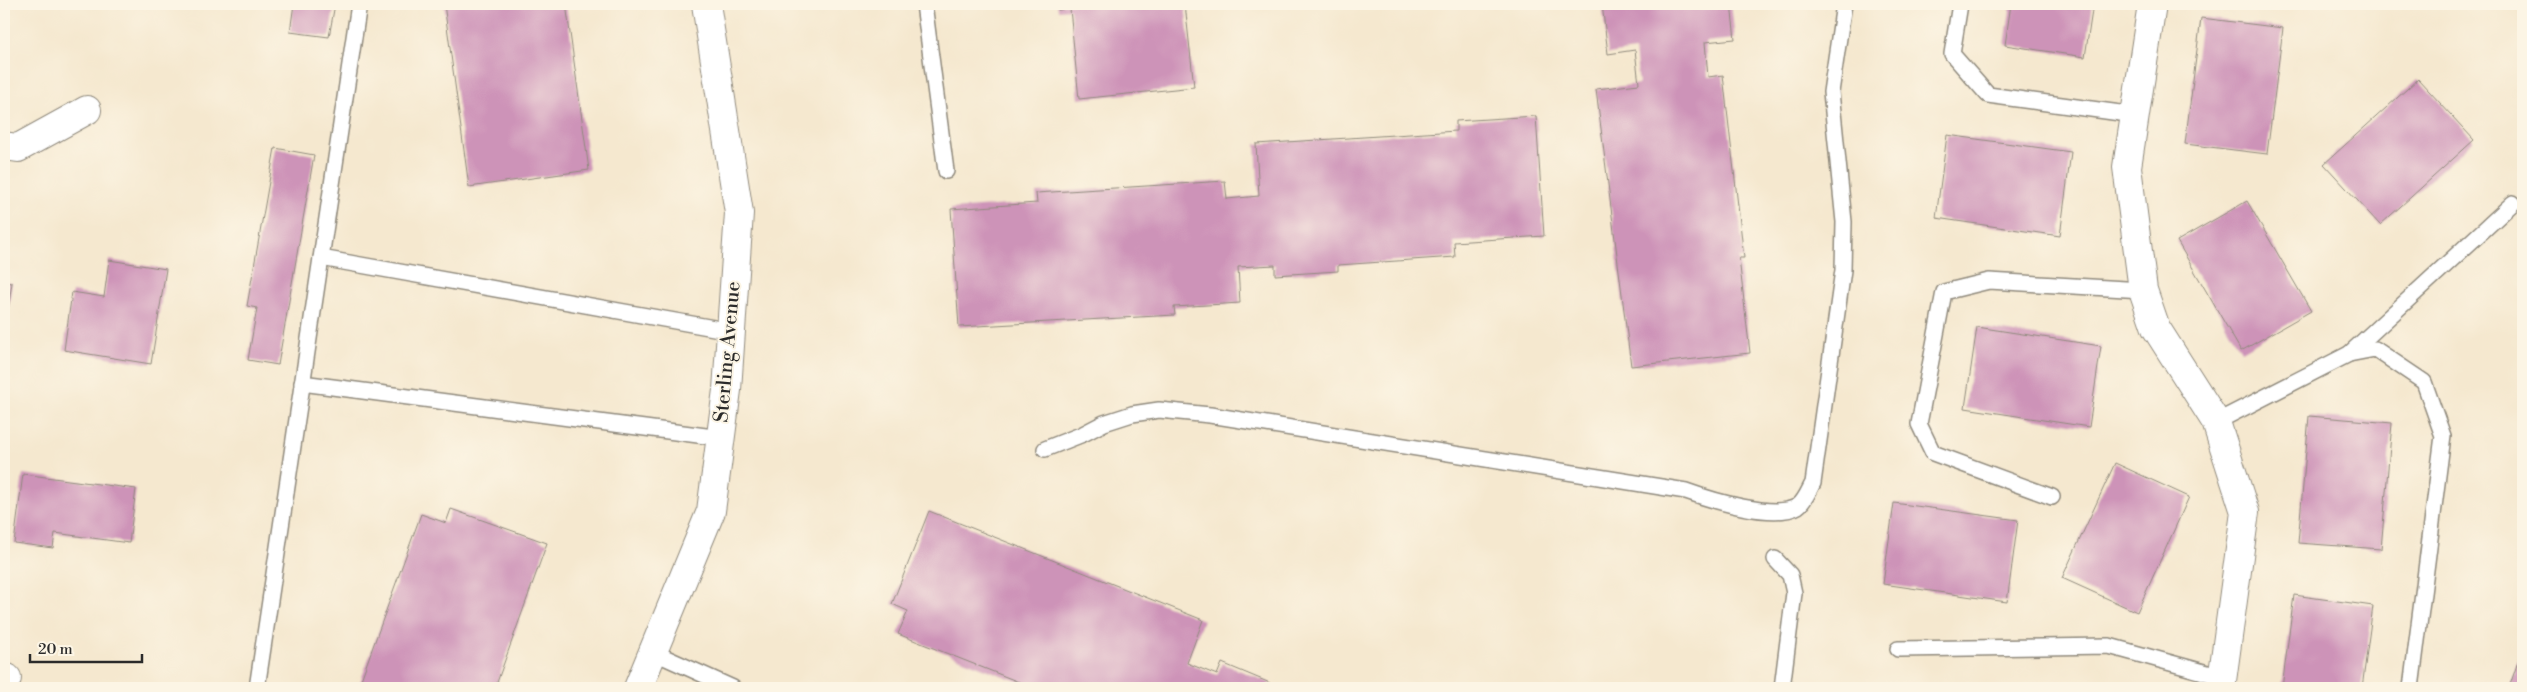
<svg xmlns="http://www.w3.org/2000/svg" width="2527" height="692" viewBox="0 0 2527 692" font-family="'Libre Bodoni',serif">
<rect width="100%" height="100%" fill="#fcf5e5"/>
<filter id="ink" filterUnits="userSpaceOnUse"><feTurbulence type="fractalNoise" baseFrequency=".02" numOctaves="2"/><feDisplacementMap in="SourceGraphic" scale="10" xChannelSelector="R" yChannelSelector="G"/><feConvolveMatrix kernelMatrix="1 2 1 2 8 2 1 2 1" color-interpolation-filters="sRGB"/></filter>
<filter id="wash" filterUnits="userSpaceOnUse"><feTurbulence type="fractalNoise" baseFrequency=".0096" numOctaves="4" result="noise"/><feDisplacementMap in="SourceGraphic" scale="20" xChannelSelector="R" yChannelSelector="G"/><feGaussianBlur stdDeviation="1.12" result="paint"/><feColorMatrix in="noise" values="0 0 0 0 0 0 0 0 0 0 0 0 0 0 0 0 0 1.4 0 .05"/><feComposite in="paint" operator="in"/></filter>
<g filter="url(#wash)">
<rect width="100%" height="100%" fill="#f5e8cf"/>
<g id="blocks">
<g fill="#cd93b8">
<path d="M294,4H335L329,37L290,32Z"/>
<path d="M444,4H566L589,170L469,187Z"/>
<path d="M1057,4H1185L1194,87L1079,99L1070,9L1058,10Z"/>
<path d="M1602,4H1731L1735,39L1705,42L1708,77L1723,75L1744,258H1739L1750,353L1631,366L1596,89L1639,84L1635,50L1608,54Z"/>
<path d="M2011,4H2093L2085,57L2005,45Z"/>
<path d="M2201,18L2283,28L2267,154L2185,144Z"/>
<path d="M2418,79L2474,140L2380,225L2324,164Z"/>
<path d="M1536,116L1544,236L1454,242L1455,257L1338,265V271L1275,275V265L1238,267L1240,303L1174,307L1175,315L959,327L951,209L1037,203L1036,193L1225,181L1227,199L1259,196L1256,144L1456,131V121Z"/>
<path d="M1947,135L2071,152L2060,236L1936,218Z"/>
<path d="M275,148L314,155L278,365L248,360L257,308L247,306Z"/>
<path d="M2247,201L2311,311L2241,351L2177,241Z"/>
<path d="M109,260L166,269L151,364L64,350L72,292L104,297Z"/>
<path d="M4,282L12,283L5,329L4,328Z"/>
<path d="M1977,327L2101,346L2089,427L1965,408Z"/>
<path d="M2309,416L2392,423L2381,549L2298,543Z"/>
<path d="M2115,463L2189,497L2137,612L2062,578Z"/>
<path d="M23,474L136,489L129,543L55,533L53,548L14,543Z"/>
<path d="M1894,503L2018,520L2007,602L1883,584Z"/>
<path d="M451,509L547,543L495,688H358L421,514L446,523Z"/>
<path d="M929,511L1203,620L1187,663L1217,675L1222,663L1270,683L1268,688H1034L898,634L908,611L892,604Z"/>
<path d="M2294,595L2373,606L2362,688H2282Z"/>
<path d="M2523,647V688H2509Z"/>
</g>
</g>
</g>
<g filter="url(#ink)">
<use href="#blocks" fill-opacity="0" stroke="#908a7d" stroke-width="1"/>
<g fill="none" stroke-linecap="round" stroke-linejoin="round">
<g stroke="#908a7d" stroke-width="18">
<g id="service">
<path d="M359,4L321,258L731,331"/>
<path d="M924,4L946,171"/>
<path d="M1960,4L1952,54L1988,95L2135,115"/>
<path d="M2349,354L2375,349L2424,382L2443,436L2411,688"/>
<path d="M302,383L721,438"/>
<path d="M2216,422L2349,354L2513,203"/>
<path d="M1045,449L1083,434L1104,423L1132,414L1159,410L1210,415L1686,491C1711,500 1775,520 1798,506C1805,501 1809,490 1813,483L1843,270L1844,222L1831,92L1844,4"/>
<path d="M2052,497L1933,453L1919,424L1944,292L1989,281L2143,290"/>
<path d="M1775,559L1790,575L1794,593L1782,688"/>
<path d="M1898,649L2109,646L2222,677"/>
<path d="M653,652L733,688"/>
<path d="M257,688L321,258"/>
</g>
</g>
<g stroke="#908a7d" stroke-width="30">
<g id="minor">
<path d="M2152,4L2127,167L2143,290L2156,328L2216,422L2245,512L2221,688"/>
<path d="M4,146L18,148L87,110"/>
<path d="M4,678H7"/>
<path d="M638,688L711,511L727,390L739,213L706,4"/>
</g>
</g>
<use href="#service" stroke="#fff" stroke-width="15"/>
<use href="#minor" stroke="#fff" stroke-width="28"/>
</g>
</g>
<g text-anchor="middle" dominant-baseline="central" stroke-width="4" stroke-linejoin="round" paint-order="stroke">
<g font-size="20" fill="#2b2b2b" stroke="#fcf5e5">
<text transform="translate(728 352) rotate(-85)">Sterling Avenue</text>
</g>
</g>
<rect width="2527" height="692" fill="none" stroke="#fcf5e5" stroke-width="20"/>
<path d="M30 654v8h112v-8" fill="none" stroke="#2b2b2b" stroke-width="2.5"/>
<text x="38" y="654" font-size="15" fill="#2b2b2b" stroke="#fcf5e5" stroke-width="4" paint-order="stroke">20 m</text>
</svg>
